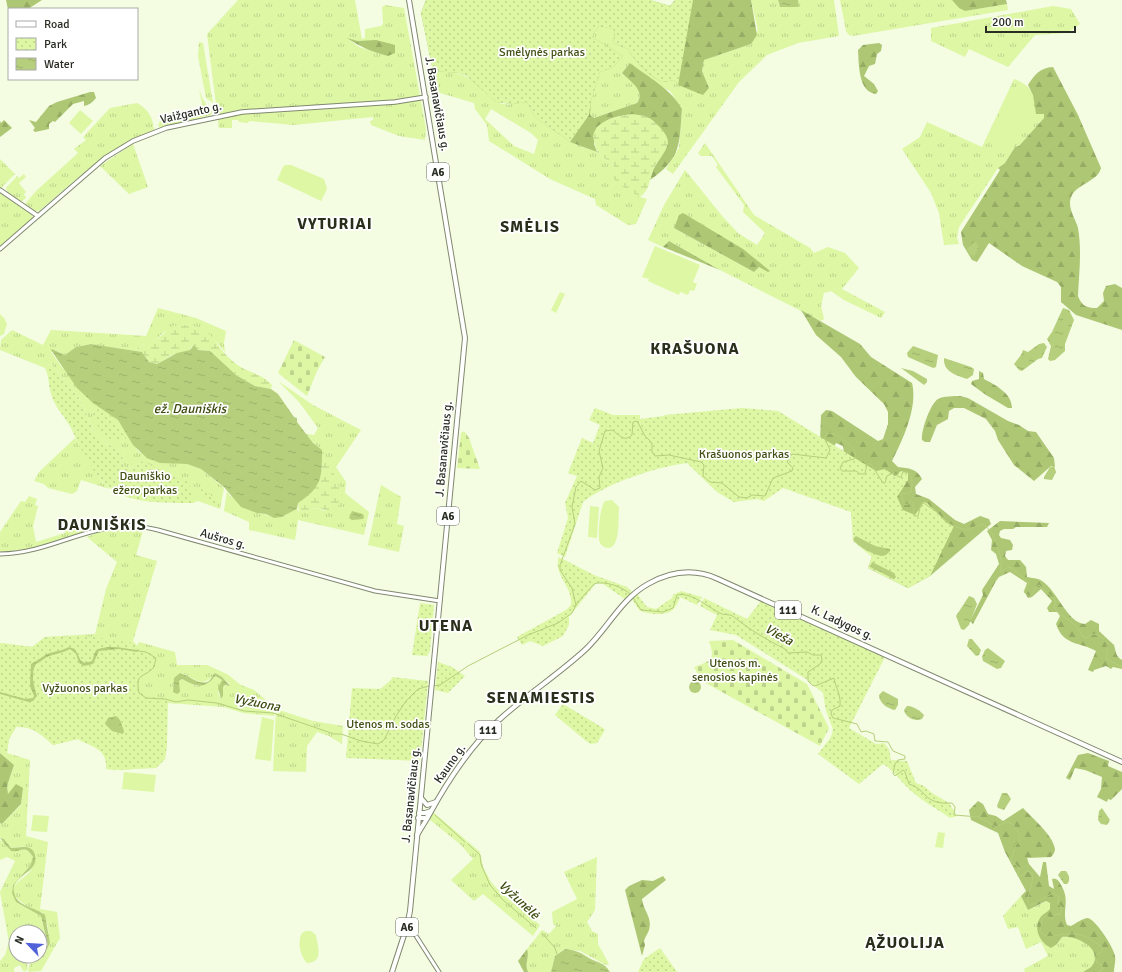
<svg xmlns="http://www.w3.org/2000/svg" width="1122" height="972" viewBox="0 0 1122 972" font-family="Signika,sans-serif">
<defs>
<pattern id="grass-tufts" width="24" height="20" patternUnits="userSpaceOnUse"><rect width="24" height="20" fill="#ddf7a4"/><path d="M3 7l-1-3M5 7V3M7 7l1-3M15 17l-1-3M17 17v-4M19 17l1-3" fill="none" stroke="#bed48d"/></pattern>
<pattern id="forest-firs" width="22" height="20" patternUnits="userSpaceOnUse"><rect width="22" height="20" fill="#aec774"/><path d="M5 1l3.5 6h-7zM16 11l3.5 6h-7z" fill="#96ab64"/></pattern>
<pattern id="wetland-marsh" width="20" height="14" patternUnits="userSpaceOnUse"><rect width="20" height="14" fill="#ddf7a4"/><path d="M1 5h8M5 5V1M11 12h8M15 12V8" fill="none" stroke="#bed48d"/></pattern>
<pattern id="cemetery-stones" width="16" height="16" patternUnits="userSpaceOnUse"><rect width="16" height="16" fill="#ddf7a4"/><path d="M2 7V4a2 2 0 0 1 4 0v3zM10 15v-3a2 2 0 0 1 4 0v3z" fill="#bed48d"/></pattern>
<pattern id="park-dots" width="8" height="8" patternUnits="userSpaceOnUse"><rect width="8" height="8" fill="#ddf7a4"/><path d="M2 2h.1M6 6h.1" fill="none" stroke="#bed48d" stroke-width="1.8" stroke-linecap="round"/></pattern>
<pattern id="water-ripples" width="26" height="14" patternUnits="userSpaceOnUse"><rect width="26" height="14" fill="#b6cf7c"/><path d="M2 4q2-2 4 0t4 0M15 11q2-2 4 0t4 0" fill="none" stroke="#9cb26b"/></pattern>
</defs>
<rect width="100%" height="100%" fill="#f4fde2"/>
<g fill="url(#grass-tufts)" fill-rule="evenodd">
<path d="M238,0H355L362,39L365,38V29L381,26L383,24L382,7L385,5L404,8L426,129L425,140L399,136L371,125L370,121L373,120V117L294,125L249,121L248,123L239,122L238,120H232V128H219L207,34ZM348,39L358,41L388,56L359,47Z"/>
<path d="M751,0H778L779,5H799L798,0H834L839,36L798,43L767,55L739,82L673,174L666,169L679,148L682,109L670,91L658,85L630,63L622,73C631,81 646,91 637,103L594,118L589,115L591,101L600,72L613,67L592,37L598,26L613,29L616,32L613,43L628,49L632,56L660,81L674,80L709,88L702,71L704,60L751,44L758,30Z"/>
<path d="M840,0H952L965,11L1007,4L1008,10L853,36L849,35L846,31Z"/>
<path d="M1053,6L1071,9L1080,24L1067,33L1035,35L1008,67L969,49L965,57L931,41V28Z"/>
<path d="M199,42L203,43L213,103L206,98L198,56Z"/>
<path d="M430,71C448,69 465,73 478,85C486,92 490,99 500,103C509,107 519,101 527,102L535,117L570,142L597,152L614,166V174L640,197L647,199L636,224L628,225L596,205L595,199L550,179L489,141L487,125L475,109L474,103L440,93H433ZM491,109L531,133L538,140L534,154L514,146L485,119Z"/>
<path d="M1014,79C1029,85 1036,92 1035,110L1044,114V118L1019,146L1015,147L1005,163L998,168L959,227L957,238L959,244L944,245L939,213L931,193L902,149L920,137L927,122L982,147Z"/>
<path d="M199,88L202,97L208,108L213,110L211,115L162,128L158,126L160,121L173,113L200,108L202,104Z"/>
<path d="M137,103C148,109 153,117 154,130C109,147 75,181 39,211H35L25,204L36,191L78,153L74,149L86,140L83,137L110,108Z"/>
<path d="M705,143L754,215L810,248L814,253L828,247L845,253L859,268L842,289L885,312L881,318L844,300L831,291L824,293L821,306L824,319L821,321L720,270L669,241L663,247L648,240L664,205L685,170L723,217L738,233L757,245L765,233L743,212L744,205L716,167L718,165L712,156H701L698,153ZM679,215L768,272L759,267L754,272L674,228Z"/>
<path d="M133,144L148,187L129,194L100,166Z"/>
<path d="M0,159L15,174L1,188L0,187Z"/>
<path d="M24,174L26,177L19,183L26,192L24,194L26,198L21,202L8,193L6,188L17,176L19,178Z"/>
<path d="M0,193L33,216L32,219L0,247Z"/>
<path d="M158,308L196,318L226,331L224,343L225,352C207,330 192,318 163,333C160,335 158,339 154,341C146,345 140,343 135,351L91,344L76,347L65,355L55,350L51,352L62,367L118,420L138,451L154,461L187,464L201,469L223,487L224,488L220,509L198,501L193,503V493L141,461L136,467L127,468L121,465L124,452L105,443L94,432L81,401L51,363L45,368L0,350L1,340L12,330L43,345L51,330L146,336Z"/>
<path d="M278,381L313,405L361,430L336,467L346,482L345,493L369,512L364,535L298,520L295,540L249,530V522L224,511L227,491L230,496L261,514C266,513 268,517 273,517C282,518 289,512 297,509L299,512L316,508L325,511L341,493L323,452L313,443L306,434L314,435L318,428L299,402Z"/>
<path d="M75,438L101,480L110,489L81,480L77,491L72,494L48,488L44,484L34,481L39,472Z"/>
<path d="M381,485L401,497L397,524L404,526L399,552L368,545Z"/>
<path d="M29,496L37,499L35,505L38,506L33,526L36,542L65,533L63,526L68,524L72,526L74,522L82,525L86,532L37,548L0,552V532L21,501L25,502Z"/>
<path d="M130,528L143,531L136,555L157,561L133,641L137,646L139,642L175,652L177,665H207L227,674L241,685L254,690L275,708L274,716L243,713L224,707L167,703V745L165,759L156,768C139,768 123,771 106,769C108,749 93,747 77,739L53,745C41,734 33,726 16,727L9,739L7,753L30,760L26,836L48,842L40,909L57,912L60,938L41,971L28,972L30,963L27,956H40V946L47,949C50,936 49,923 42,912C33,911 27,906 20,901C1,887 25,880 31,870C33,866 34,859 35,855C25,844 23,847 11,848L4,839L0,838V823L2,824L21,805L23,788L8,795L7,786L14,765L0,753V694L46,654L0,643L32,647L45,637L95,634L106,589L117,562L87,537L99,532ZM182,673C197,680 203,689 215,673L230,684L223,687V696L221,699L218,693L222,680L216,676L203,685L196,686L182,679L179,681L173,692L174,681Z"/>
<path d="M276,709L313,721L343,726L342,744L329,736L317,732L307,746L306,772L273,771Z"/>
<path d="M433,812L480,852L483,867L491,882L501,893L540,925L533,936L483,894L474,901L451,880L473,859L461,845L429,819Z"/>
<path d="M0,840L4,842L11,851C20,850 27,846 33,857L30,866L12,888L16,902L41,916L48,945L45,947L40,944V932H16V956H25L28,969L24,972L20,965L14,968V972H0V961L5,955L9,942L0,892L15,861L7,857L0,860Z"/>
<path d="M597,857L595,910L587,922L592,931L598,934V944L609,964L606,965L580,951L564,949L555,956L551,972H528C524,962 530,958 527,949L542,930L549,934L556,926L553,924L552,912L577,899L564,872Z"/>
<path d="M1021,896L1028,910L1047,901L1050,903V909L1047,913L1057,944L1062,937C1076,935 1106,949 1091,967C1089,969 1085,970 1083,972H1025L1024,969L1048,956L1041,942L1026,949L1018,927L1008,929L1003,916Z"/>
</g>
<g fill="url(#forest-firs)">
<path d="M6,0H42L28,9H9V13Z"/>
<path d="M426,0H650L670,6L675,0H751L757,35L751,44L704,60L702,71L709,88L703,95L678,85L674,80C669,81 666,82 661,81C651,78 632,58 628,49L613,43L615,32L613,29L599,26L592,37L623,56L613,67L600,72L591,101L590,115L594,118L637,103C646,91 630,81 622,73L630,63C648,77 671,89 682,109C679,144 682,158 650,180L653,170L665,149C662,142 660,129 655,123C647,112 621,114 610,119C605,121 601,125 597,127L594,144L597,152L570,142L535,117L527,102L513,104L496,102L467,76L459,73L433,71L421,13Z"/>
<path d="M952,0H1006L1007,4L965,11L959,8Z"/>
<path d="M347,38L358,41L376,40L395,45V53L388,56C373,52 360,47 347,38Z"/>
<path d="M879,43L882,45L881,51L877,54L875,64L869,66L864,76L874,84L878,91L876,94C858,92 859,64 858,50L863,45Z"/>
<path d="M1053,67L1078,115L1101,168C1098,181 1078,184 1072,195C1066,207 1075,217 1078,228C1082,250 1079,274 1078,296C1082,306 1086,308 1097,308L1104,301L1103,293L1106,286L1115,284L1122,288V330L1076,315L1061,302V287L1057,282L1022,266L989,243L977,262L972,260L963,245L961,232L1000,170L998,168L1005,163L1015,147L1019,146L1044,118V114H1036L1033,95L1028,85C1035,74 1040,68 1053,67Z"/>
<path d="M90,92H94L96,98C93,102 89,105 84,106V101L73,104L55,122L53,121L49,124V129L35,132L33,130L35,128L29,120L36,122L49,106L57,102Z"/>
<path d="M4,120L12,128L0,137V121L1,123Z"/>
<path d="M683,213L743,249L770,271L768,272L759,267L754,272L674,228L679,215Z"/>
<path d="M669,241L720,270L663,247Z"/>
<path d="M801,310L860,344L871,357L912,383C918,407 903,439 892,461L898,467C909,468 917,469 922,479L915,487L916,494L929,499L955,520L964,524L980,516L989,519L991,524L930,576L908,588L868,568L872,557L871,554L853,541L854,535L843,446L836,443L833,448L820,443L821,415L826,410L832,411L878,441L883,439L888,424V412L884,404L856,377L841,357L816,335Z"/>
<path d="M979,371L983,373L984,379C995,385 1012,393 1012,408H1008L986,395L971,384L972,381L979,379Z"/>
<path d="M960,396L968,398L1008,421L1019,425L1028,431L1036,432L1054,458L1055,467L1051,466L1034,481L1014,465L998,440L995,431L986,419L964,408H954L949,411L948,419L937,425L930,442H925L922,440C921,431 930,404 938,399C943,396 954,396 960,396Z"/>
<path d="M1000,521L1049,523L1047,527H1016L1013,529H1004L1000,531L999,535L1001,538L1010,540L1013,545L1012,550L1006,551L1005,556L1008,560H1020L1026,567L1027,577C1032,578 1038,578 1042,581C1057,590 1067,623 1085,624L1091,620L1099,624V631L1114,645C1116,651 1115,656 1122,660V669L1113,667L1111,669L1106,666L1094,670L1093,672L1088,670L1096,651C1081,642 1063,646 1056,624L1060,616L1057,612H1049L1047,608L1052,601L1041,589L1032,597L1028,598L1024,591L1027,583L1010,572L999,577L996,581L973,624L970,621L983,595L982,590L999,564L996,554L991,550L992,540L987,531Z"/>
<path d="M0,753L14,765L7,786L8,794L16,784L23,788L21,804L2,824L0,823Z"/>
<path d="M1088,753L1109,761L1108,766L1122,772V789L1111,800L1108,799L1107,802L1097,797L1101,789L1102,777L1085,770L1075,768L1070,780L1066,778L1078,755Z"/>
<path d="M978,801L983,804L988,814L996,816L1003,821L1023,808C1032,818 1053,835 1055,849C1055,852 1053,855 1051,857L1027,858L1029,864L1040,877L1043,862H1046L1049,886L1054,889L1052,879C1057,878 1059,881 1061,885C1071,901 1061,911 1067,925L1071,926C1075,924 1083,918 1088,918C1096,920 1114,948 1115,956C1116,961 1114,967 1114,972H1083C1085,970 1089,969 1091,967C1106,949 1075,935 1062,937L1057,944L1051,948C1040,943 1033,929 1040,918C1042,914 1047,913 1050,909V903L1046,901L1028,910L1021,896L1026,891L1005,852L998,833L971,820L969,810Z"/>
<path d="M663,876L666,880L642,899C643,910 653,918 649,930C648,933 645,937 644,941L645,945L642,956L625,890L629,886L642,880L653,881Z"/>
<path d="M527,949C530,958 524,962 528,972H524L518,961Z"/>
</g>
<g fill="url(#wetland-marsh)">
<path d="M632,114C637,115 642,115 647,117C654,120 669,134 668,143C666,153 657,161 653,170C649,180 650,190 640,197L618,184L614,179V166L597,152L593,137C595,120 618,116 632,114Z"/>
<path d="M173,326C214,320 211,345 235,363C247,373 262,373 272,385L271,389L255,386L231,372L210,351L198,350L192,346L190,350L172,355L157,364L149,362L142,352L135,351C140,343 147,345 155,340C162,337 166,330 173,326Z"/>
<path d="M322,450C327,456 342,490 342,498C341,505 335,509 329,511L316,508L299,512L298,503L322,469Z"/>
</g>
<g fill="url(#cemetery-stones)">
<path d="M294,340L325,357L317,371L307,396L278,373Z"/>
<path d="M464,431L469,438L480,469L457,468L461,433Z"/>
<path d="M733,640L807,684L829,728L820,746L702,681L694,667C710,661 716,660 709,641Z"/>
</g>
<g fill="url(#park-dots)">
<path d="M426,0H650L670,6L675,0H693L678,85L674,80C669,81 666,82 661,81C651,78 632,58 628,49L613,43L615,32L613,29L599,26L592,37L623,56L613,67L600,72L591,101L589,115L570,142L535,117L527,102L513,104L496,102L467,76L459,73L433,71L421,13Z"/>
<path d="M51,363L81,401L94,432L105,443L124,452L121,465L127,468L136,467L141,461L187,481L193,493V503C118,503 103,498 71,428C65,417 54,406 51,394C48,384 50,379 45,368Z"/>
<path d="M595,408L613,415H640V419L664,416L665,415L742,408L778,411L876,471L885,469L895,476L901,471L908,473V480L897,497L903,510L915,515L924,502L927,503L947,522L954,526L930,576L908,588L868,568L872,557L853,541L851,512L783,488L764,501L757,499L734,502L717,492L687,463C656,467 607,483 583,502L565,557L557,553L568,518L565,503L577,476L568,473L582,438L593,443L600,425L589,420Z"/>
<path d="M98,409L116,422L120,432L126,436V439C110,439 106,442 98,425C96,421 93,419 93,414Z"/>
<path d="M195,486L207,492L220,504C207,504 200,497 195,486Z"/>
<path d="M559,557L594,575L627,587L632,592L625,599L603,584L596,583L569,617V625L563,636L543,646L530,641L522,645L517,637L566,610L571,605C574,588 552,573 559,557Z"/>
<path d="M681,591L702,597L697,605L680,597C678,602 676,608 671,611C665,616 645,614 639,610L632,599L637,594L647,607L656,609L672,598L673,595Z"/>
<path d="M704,598L747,619L761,601L885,657L849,728L876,744L884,743L889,749L891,760L907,761L916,783L924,786L932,793L949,803L957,816L950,818C936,808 918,799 906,786C898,778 893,770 883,764L859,784L818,754L831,737L833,729L826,711L823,693L806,679L736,635L710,630L717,615L700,606Z"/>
<path d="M420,603L434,605L430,651L427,656L412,655Z"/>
<path d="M86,636L133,643L138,646L139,649L150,652L156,656C161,669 148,671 141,678C131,699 156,697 168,698L167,745L165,759L156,768C139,768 123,771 106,769C108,749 93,747 78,739L53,745C41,734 33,726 16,727L9,739L7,753L0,752V643L32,647L45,637Z"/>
<path d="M438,662L452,667L465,676L448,693L435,690Z"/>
<path d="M392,677L428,681L420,761L346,758L352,688L380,689L391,680Z"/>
<path d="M563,704L603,728L605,730L597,743L591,744L586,741L555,715Z"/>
<path d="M660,948L677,972H638L644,959Z"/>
</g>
<g fill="#ddf7a4">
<path d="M1016,90C1026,90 1032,96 1033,106L1014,146C1007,154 999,152 992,146L990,139L991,133L1009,95Z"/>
<path d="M80,110L93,121L81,134L69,123Z"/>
<path d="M285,165H291L324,179L327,189L321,201L277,180L283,167Z"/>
<path d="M655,246L700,265L693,282L697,284L694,291L690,290L688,295L680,292L679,295L648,281L649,279L642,277Z"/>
<path d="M560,292L565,294L556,313L551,310Z"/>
<path d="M0,314L4,318L7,324L4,334L0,336Z"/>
<path d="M612,500L619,507C618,516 621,548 608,548C605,548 601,545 600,543C597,537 600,505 605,501Z"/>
<path d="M590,506L599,507L597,538L588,537Z"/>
<path d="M262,717L274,720L271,761L255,759Z"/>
<path d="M124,772L156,775L154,792L122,789Z"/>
<path d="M33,815L49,816L47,832L31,831Z"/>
<path d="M938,832L945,833L943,848L935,847Z"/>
<path d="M306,931H311L316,935C318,948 324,962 307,963C300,956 297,941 302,933Z"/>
</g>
<g fill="url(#water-ripples)">
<path d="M778,0H798L799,5L798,7H780Z"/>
<path d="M974,242L978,244C979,250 976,254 972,258L967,249Z"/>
<path d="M1063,308L1069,310L1074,320L1065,344V351L1055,360L1050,361L1048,359L1051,346L1047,339L1052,332Z"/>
<path d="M1044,343L1047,347L1042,358L1038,359L1022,371L1019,370L1014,364L1021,355L1023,350L1028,352L1039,344Z"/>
<path d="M91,344L142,352L149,362L157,364L177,353L190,350L194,345L198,350L210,351L236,375L255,386L271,389L278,394L294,417L297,418V422L313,443L322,450C322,478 322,487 298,503L297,509L281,517L274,518L266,514L257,513L241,507L224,487L201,469L187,464L160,463L147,458L133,445L118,420L93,403L77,388L51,350L52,349L65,355L76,347Z"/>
<path d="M913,346L938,355L936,367L933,368L908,357L907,353Z"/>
<path d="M944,358L971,367L974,369L973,375L967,379C956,375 943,372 944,358Z"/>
<path d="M901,368L913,371L927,379V382L924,385Z"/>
<path d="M1054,466L1056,472L1052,480L1044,479V477L1050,467Z"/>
<path d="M352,511L363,514L364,517L363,519L352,520L349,518Z"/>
<path d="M856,536L875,546L890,549V551C888,553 886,556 882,556C874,555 858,547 853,539Z"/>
<path d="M872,562L894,573L896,577L894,579L870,567Z"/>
<path d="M969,596L974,598L977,604L969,625L964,630L961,629L956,616Z"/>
<path d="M969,639H972L981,650L979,655L976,656L967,646Z"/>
<path d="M69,647L75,649L81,661L85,663L92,661L96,650C110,644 124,649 138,650L137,652L119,649L99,651L93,664L84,666L79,663L76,654L70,649C63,653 54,654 47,657C43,659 41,662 36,664C30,673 34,686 37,696L33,701L29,702L0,694V692L25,699L33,698L34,696L30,686L31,664C33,663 46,655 47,654C55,651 62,651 69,647Z"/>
<path d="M988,648L1005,661L1001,668L997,669L983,661L982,657L985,650Z"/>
<path d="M180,673C189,675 197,685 207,682C211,681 212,675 215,673L222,677L230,686L225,685L223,687V696L221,699L218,688L222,680L216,676C213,677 213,680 209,682C200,690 190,683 182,679L179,681L180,692L177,694L173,692L174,678Z"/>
<circle cx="695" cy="687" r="6"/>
<path d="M883,691L898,699V705L895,710C888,709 879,703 879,695Z"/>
<path d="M907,706C912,705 921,711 924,715L922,719C915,722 906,718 904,710Z"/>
<path d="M116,716L120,720L124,731L123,734L112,731L105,724L108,718Z"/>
<path d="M1002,793H1007L1011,799L1004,810L998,808L997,806Z"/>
<path d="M1102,808L1110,820L1107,825L1101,824L1098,820L1099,811Z"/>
<path d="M0,838L4,839L11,848C18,848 32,843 35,855C39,871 18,874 14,886C13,889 14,893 15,896C20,907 37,908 45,915L50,943L47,949L40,946L41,943L45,947L48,945L41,916L16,902L12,893L13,885L30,866L33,857C25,843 20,853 11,851Z"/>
<path d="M1061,871H1066C1069,875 1071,880 1067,884H1064L1058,875Z"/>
<path d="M565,949C575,950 580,952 589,958C598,963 604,962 610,972H551L555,956Z"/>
</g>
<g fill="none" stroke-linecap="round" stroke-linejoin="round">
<g stroke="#b6cf7c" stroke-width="1">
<path d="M632,596L641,610L663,612L673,608L677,595C691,591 710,609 722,614C726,615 730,614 734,617C750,630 767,640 785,649L788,653L807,652L813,655H821L822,660L820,664L808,672V681L812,685L815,686L834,678C836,689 841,694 840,706L832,710L831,714L833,718L857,724L861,732L866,731L874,734L875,741L888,742L893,751L905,756V759L898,760L895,764L893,774L895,776L903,770L905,772L909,784C928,790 923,805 952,803L955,807L954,815L979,817L996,827L1006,822L1011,823C1016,828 1020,832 1020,840L1016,844L1011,860L1019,868L1018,876H1022L1027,871L1032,873C1035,886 1023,899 1030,906L1053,893L1059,897L1058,904L1062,907L1061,914H1056L1052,919L1047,916L1043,917L1040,932L1047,937C1054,937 1059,934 1066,934C1080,932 1092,939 1103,948L1101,952L1095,957L1097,963L1102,965V970L1098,972"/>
<path d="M576,605L572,588L560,570V565L575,524L572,507L576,487L581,481L595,490L600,488L599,477L603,468L599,451L605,431L612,430C619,434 624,443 632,435L633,422L637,421L645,436L652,443V452L655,456L669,455L701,462L704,465L703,476C714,486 710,481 722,483L739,497L747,498L752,495L765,496L773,478L792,471L793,468L787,462L792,454L826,458L830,450L824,437L829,433C839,434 851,445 856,453L854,459L843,462L840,468L842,471H856L860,474H865L867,464H871L883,483H885L887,476L893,473L899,477H901L903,472H908C913,477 913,487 910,493L901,494L904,504L907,505L910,501L913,503L914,516H918L921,504L922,502L937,512L946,522L955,527L968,530L981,524C993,527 998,548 1001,559C1002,564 1000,568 1001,572L1008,567L1012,568L1029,583L1024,592L1030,597L1036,587L1039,585L1056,601L1054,607C1061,618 1078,622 1082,636L1086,638L1094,634C1108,639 1109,645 1106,659L1122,667"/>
<path d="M138,651L146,652L156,658L154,667C143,679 135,672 139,693L146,698L165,699L176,702L188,700L217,703L244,711L273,713L334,734H341L361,741L378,744L384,740L396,716L406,701L418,689L429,686"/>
<path d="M432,686L440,685L468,666L528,635L558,623L572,613L577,603L594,584C604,580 623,587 630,594"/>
<path d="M435,815L465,842"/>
<path d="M468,844L480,855L481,864L490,885L503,900L536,928"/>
<path d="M542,933L555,948L557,954"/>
</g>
<g stroke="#808870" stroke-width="5">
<g id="tertiary">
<path d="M0,249L38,216"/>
<path d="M0,554C45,553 77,531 119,526C132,524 145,527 158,530L375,591L440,601"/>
<path d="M407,926L411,928L439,972"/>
</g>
</g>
<g stroke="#808870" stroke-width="5.5">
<path id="secondary" d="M0,190L38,216L105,158L133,141L166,128L242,112L395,102L426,97"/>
</g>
<g stroke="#808870" stroke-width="6">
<g id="primary">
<path d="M421,798L427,805L436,802"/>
<path d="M419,813H425L431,811"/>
<path d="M418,818H426L429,815C447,782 470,746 499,720C526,695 558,675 586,649C608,628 621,599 648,584C671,571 694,568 718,579L1122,762"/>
<path d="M417,835L428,817"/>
<path d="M392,972L407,926L410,911L465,338L409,0"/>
</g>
</g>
<use href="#tertiary" stroke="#fff" stroke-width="3"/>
<use href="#secondary" stroke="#fff" stroke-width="3.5"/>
<use href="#primary" stroke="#fff" stroke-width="4"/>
</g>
<g text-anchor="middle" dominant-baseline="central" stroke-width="3.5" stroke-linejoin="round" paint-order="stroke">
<g fill="#fff" stroke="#686b64" stroke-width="1">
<rect x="427" y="163" width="22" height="18" rx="3"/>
<rect x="437" y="507" width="22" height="18" rx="3"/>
<rect x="775" y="601" width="26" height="18" rx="3"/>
<rect x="475" y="721" width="26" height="18" rx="3"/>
<rect x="396" y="918" width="22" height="18" rx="3"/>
</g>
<g font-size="11" font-weight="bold" fill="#282c22">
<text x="438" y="172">A6</text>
<text x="448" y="516">A6</text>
<text x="788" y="610">111</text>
<text x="488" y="730">111</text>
<text x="407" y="927">A6</text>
</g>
<g font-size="12" fill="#415115" stroke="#fff">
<text x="542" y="52">Smėlynės parkas</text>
<text x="744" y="454">Krašuonos parkas</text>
<text x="145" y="476">Dauniškio<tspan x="145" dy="14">ežero parkas</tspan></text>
<text x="735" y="663">Utenos m.<tspan x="735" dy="14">senosios kapinės</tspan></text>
<text x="85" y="688">Vyžuonos parkas</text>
<text x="388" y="724">Utenos m. sodas</text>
</g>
<g font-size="12" fill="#282c22" stroke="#fff">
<text transform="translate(437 104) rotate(80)">J. Basanavičiaus g.</text>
<text transform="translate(191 113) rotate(-13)">Vaižganto g.</text>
<text transform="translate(444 449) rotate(-85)">J. Basanavičiaus g.</text>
<text transform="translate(223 539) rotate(16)">Aušros g.</text>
<text transform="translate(842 623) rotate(25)">K. Ladygos g.</text>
<text transform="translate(450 764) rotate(-55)">Kauno g.</text>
<text transform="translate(411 795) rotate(-84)">J. Basanavičiaus g.</text>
</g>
<g font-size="13" font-style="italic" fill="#3c4b0e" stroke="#fff">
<text x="190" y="409">ež. Dauniškis</text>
<text transform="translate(779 635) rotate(29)">Vieša</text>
<text transform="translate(257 703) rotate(11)">Vyžuona</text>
<text transform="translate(519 900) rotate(43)">Vyžunėlė</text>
</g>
<g font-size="16" font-weight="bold" letter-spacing="1" fill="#292f1a" stroke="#fff">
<text x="335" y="224">VYTURIAI</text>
<text x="530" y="227">SMĖLIS</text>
<text x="695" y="349">KRAŠUONA</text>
<text x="102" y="525">DAUNIŠKIS</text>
<text x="446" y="626">UTENA</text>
<text x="541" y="698">SENAMIESTIS</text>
<text x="905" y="943">ĄŽUOLIJA</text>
</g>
</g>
<rect x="8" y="8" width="130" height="72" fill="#ffffff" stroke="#a9aba7"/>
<rect x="16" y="21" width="20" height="6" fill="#ffffff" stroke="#a9aba7"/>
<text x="44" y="28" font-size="12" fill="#282c22">Road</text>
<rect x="16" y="38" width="20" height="12" fill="url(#park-dots)" stroke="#a9aba7"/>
<text x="44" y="48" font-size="12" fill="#282c22">Park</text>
<rect x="16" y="58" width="20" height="12" fill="url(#water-ripples)" stroke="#a9aba7"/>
<text x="44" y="68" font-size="12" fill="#282c22">Water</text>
<g transform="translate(28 944) rotate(295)"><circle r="19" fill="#ffffff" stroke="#a9aba7"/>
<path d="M0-3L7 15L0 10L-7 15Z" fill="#5162d8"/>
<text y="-6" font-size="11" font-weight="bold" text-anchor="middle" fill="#282c22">N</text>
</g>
<path d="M986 26v6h89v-6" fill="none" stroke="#282c22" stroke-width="2"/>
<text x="992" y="26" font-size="12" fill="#282c22" stroke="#ffffff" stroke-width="3" paint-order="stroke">200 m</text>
</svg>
